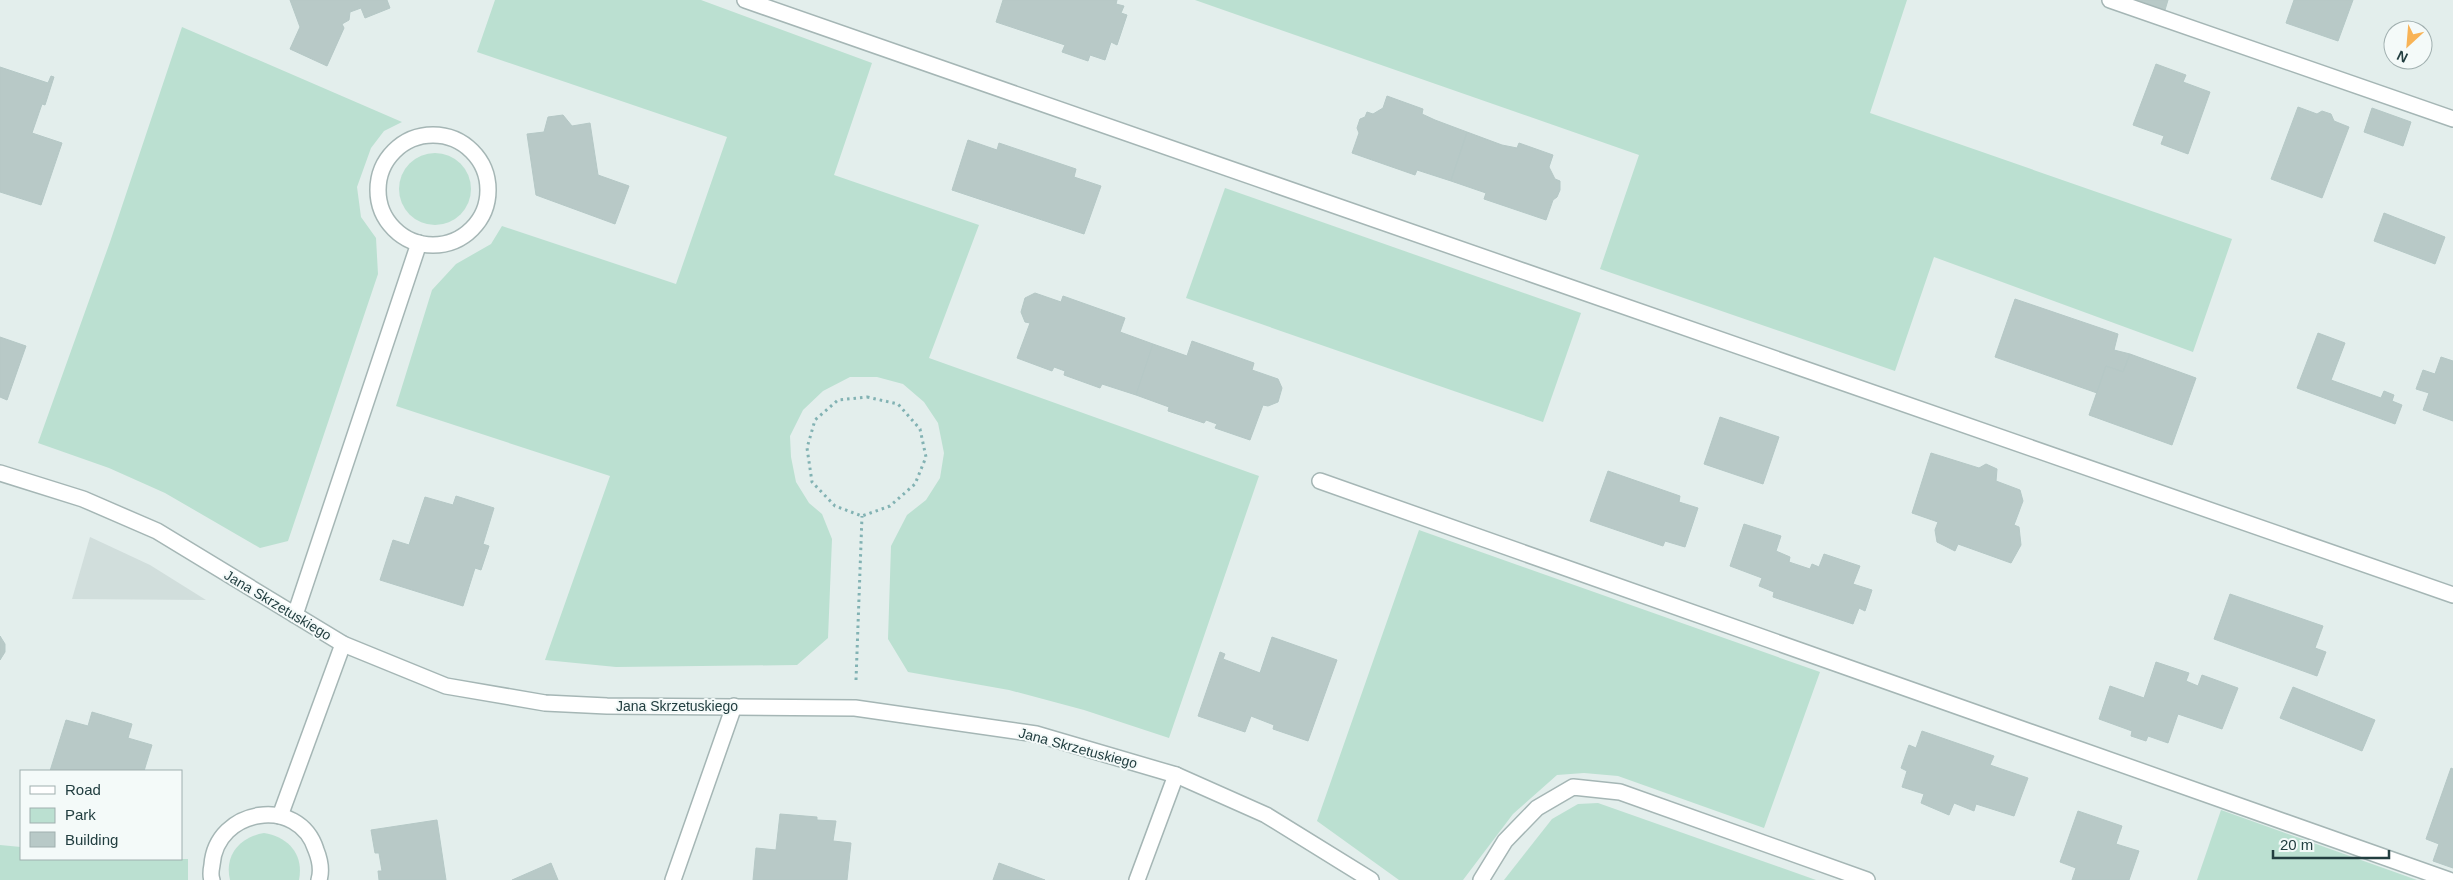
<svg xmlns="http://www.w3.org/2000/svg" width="2453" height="880" viewBox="0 0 2453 880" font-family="Arial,sans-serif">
<rect width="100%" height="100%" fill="#e3eeec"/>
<path fill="#d1dedc" d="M90,537L150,565L206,600L72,599Z"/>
<g fill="#bbe0d1">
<path d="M495,0H701L872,63L834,175L979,225L929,358L1259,476L1169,738L1084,710L1009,690L908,672L888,639L891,546L907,515L926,500L940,478L944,453L938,423L924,402L903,384L877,377H850L823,391L803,410L790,436L791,457L796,482L809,503L822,514L832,539L828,638L797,665L616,667L545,660L610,476L396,406L432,290L456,264L491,244L502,226L676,284L727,137L477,52Z"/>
<path d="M1195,0H1907L1870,113L2232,239L2193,352L1934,257L1895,371L1600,269L1639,155Z"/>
<path d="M182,27L402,122L384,131L371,148L357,187L361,217L376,238L378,274L288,541L260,548L165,493L109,468L38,443L110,242Z"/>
<circle cx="435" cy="189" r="36"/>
<path d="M1225,188L1581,313L1543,422L1186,298Z"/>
<path d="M1419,530L1820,672L1764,828L1618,776L1584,773L1557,775L1513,814L1463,880H1399L1317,821Z"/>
<path d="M1598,803L1816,880H1504L1552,819L1578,804Z"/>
<path d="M2221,810L2417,880H2197Z"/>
<path d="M264,833C289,837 304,855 299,880H230C224,855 240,837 264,833Z"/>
<path d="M0,845L21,847V859H188V880H0Z"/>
</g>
<g fill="#b8c9c7" stroke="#b5c8c6">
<path d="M290,0H387L390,8L365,18L361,8L350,12L349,20L342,24L344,28L327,66L290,49L300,27Z"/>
<path d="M1003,0H1117L1116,4L1124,6L1121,13L1127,15L1117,45L1111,42L1105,60L1090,55L1088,61L1062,52L1065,45L996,22Z"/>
<path d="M2136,0H2168L2165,10Z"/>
<path d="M2294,0H2353L2338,41L2286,23Z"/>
<path d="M2156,64L2186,75L2183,82L2210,92L2188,154L2161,144L2164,136L2133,125Z"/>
<path d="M0,67L48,83L51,76L54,77L45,105L42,104L32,133L62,143L41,205L0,192Z"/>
<path d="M1387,96L1423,109L1422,114L1435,120L1467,132L1451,181L1417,170L1415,175L1352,153L1359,133L1357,128L1360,119L1365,117L1367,112L1373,114L1383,108Z"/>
<path d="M2298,107L2317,114L2322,111L2331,114L2334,121L2349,127L2322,198L2271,179Z"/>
<path d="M2372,108L2411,122L2403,146L2364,132Z"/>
<path d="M563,115L572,126L590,123L598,175L629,186L615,224L536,195L527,134L544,132L548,117Z"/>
<path d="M1467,132L1502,145L1517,148L1519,143L1553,155L1549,167L1555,179L1560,181V190L1557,197L1553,200L1546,220L1484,199L1486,193L1451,181Z"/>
<path d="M968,140L997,150L999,143L1076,169L1074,177L1101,186L1084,234L952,190Z"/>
<path d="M2384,213L2445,237L2435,264L2374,241Z"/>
<path d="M1035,293L1061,302L1063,296L1125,318L1120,332L1153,344L1136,395L1102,384L1100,388L1064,375L1065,371L1054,367L1052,371L1017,358L1030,323L1025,322L1021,312L1025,298Z"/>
<path d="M2015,299L2118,334L2114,350L2130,354L2123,372L2106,366L2097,393L1995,357Z"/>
<path d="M2318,333L2345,343L2331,380L2381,398L2384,391L2394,395L2392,401L2402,405L2395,424L2297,388Z"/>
<path d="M0,337L26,346L7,400L0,397Z"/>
<path d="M1192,341L1254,363L1252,370L1278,379L1282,388L1278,402L1268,406L1263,405L1250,440L1215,428L1217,424L1206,420L1204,423L1168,411L1169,407L1136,395L1153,344L1187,356Z"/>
<path d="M2130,354L2196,378L2172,445L2089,415L2106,366L2123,372Z"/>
<path d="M2441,357L2453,361V421L2423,410L2429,393L2416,389L2423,370L2435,374Z"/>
<path d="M1720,417L1779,437L1763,484L1704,464Z"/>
<path d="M1931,453L1979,468L1986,464L1997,469L1996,481L2020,490L2023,501L2014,525L2019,527L2021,545L2011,563L1958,544L1955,551L1937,542L1935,530L1938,522L1912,513Z"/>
<path d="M1608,471L1680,496L1679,502L1698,508L1685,547L1665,541L1663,546L1590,521Z"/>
<path d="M456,496L494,508L483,544L489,546L481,570L475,568L463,606L380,580L393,540L409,545L425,497L453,505Z"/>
<path d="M1744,524L1781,536L1776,551L1790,557L1789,562L1810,569L1812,564L1819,567L1824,554L1860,566L1853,584L1872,590L1865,611L1859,608L1853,624L1773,597L1774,592L1759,586L1762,578L1730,566Z"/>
<path d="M2230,594L2323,626L2315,648L2326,652L2317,676L2214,639Z"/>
<path d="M0,636L5,644V652L0,660Z"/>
<path d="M1272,637L1337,660L1308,741L1273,729L1274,725L1251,716L1245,732L1198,716L1220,652L1225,654L1223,659L1260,673Z"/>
<path d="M2156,662L2189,673L2186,681L2198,686L2202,675L2238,688L2222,729L2178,714L2168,743L2148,736L2146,741L2131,736L2132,731L2099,719L2110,686L2144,698Z"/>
<path d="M2293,687L2375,720L2362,751L2280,718Z"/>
<path d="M92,712L132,724L128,738L152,745L144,771H50L66,720L88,726Z"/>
<path d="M1922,731L1994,756L1990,765L2028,778L2014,816L1976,804L1974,811L1954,803L1949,815L1921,803L1924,794L1902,787L1907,771L1901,768L1909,745L1916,748Z"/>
<path d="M2451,768L2453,769V868L2433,861L2439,844L2426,839Z"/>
<path d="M2078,811L2122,826L2116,844L2139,851L2129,880H2072L2076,868L2060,862Z"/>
<path d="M780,814L817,817V820L836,821L833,841L851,843L847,880H753L756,848L776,850Z"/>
<path d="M437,820L446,880H379L378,871H382L379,853H375L371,830Z"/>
<path d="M551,863L558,880H512Z"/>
<path d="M999,863L1045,880H993Z"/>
</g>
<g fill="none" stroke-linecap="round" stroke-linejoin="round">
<g stroke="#a5b6b5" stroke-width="18">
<g id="lane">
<path d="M745,0L2453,595"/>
<path d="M2110,0L2453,119"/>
<circle cx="433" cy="190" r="55"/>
<path d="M1320,481L2449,880"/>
<path d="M295,615L419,243"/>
</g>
</g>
<g stroke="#a5b6b5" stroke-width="18">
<g id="street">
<path d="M0,473L83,499L157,531L343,644L446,686L545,703L607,706L855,708L1036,734L1176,775L1266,815L1371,880"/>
<path d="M280,816L343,644"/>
<path d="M212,880C210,875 211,870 212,865C216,808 299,795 316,850C320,860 322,870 319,880"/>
<path d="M673,880L734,706"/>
<path d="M1137,880L1176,775"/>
<path d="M1481,880L1505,841L1537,808L1573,787L1620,792L1867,880"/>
</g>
</g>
<g stroke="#82b2b3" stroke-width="3" stroke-dasharray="2.5 4" stroke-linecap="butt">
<path d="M867,397L898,404L920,429L926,457L915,484L890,506L862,516L835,506L812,482L807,448L815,420L838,400Z"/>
<path d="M856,680L862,516"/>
</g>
<use href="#lane" stroke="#fff" stroke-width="15"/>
<use href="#street" stroke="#fff" stroke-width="15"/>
</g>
<g text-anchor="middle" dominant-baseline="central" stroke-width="4" stroke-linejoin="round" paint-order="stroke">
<g font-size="14" fill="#223e40" stroke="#f4faf9">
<text transform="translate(278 605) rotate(31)">Jana Skrzetuskiego</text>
<text x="677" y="706">Jana Skrzetuskiego</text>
<text transform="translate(1078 748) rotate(15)">Jana Skrzetuskiego</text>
</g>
</g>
<rect x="20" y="770" width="162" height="90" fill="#f4faf9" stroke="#a0afaf"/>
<rect x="30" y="786" width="25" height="8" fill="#ffffff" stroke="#a0afaf"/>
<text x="65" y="795" font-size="15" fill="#223e40">Road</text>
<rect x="30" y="808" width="25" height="15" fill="#bbe0d1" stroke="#a0afaf"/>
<text x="65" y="820" font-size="15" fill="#223e40">Park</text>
<rect x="30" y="832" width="25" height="15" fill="#b8c9c7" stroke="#a0afaf"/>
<text x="65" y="845" font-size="15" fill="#223e40">Building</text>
<g transform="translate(2408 45) rotate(206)"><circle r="24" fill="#f4faf9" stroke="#a0afaf"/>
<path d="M0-4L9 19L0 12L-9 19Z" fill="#f8b356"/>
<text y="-8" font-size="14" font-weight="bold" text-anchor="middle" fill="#223e40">N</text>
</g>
<path d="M2273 850v8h116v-8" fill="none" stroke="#223e40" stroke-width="2.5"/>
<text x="2280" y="850" font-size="15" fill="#223e40" stroke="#f4faf9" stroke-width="4" paint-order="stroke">20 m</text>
</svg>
